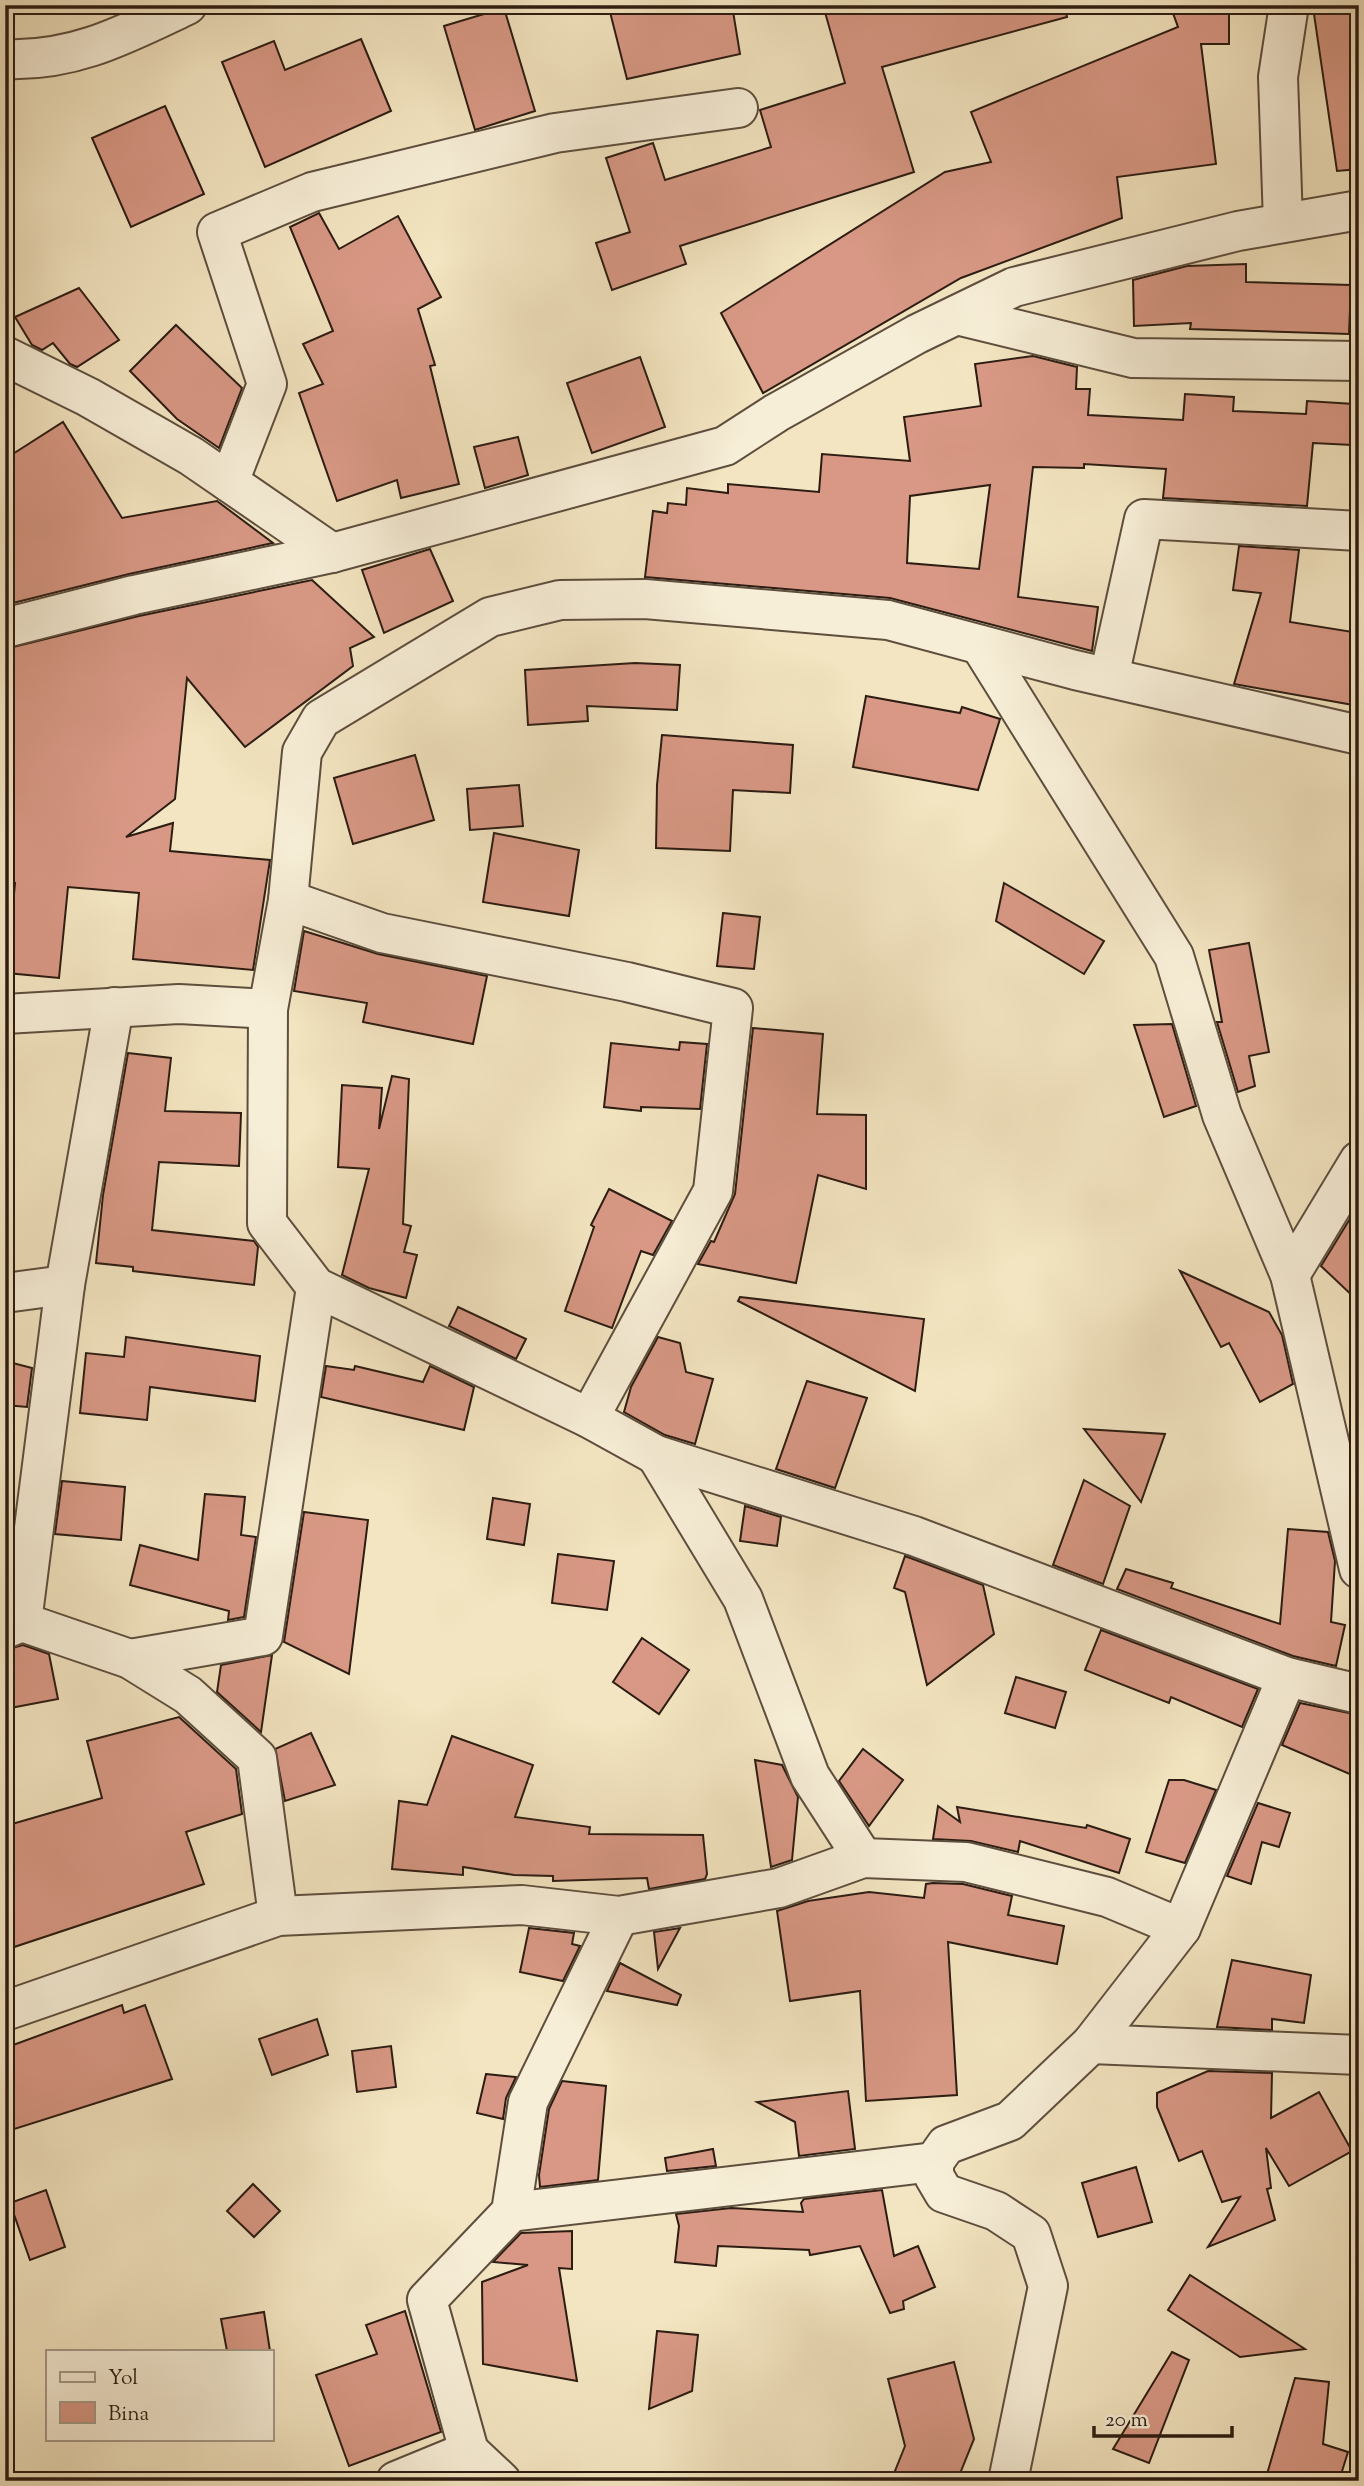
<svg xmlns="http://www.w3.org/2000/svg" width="1364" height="2486" viewBox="0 0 1364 2486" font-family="'Sorts Mill Goudy',serif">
<rect width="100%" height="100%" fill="#f3e5c1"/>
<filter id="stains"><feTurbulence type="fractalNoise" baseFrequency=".00286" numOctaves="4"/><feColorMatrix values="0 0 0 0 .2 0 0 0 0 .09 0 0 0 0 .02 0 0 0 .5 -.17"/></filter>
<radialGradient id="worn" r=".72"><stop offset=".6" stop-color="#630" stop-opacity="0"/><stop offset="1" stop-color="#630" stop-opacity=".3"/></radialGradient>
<g fill="#d89885" stroke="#2c1c12" stroke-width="2" fill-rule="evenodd">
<path d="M635,5H732L740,54L627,79L610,12Z"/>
<path d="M823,5H1065L1067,17L882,67L914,172L680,246L686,264L612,290L596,243L630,232L606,158L653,143L665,180L771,147L760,110L845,83Z"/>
<path d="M1170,5H1229V44H1201L1216,164L1117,177L1122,218L961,278L763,393L721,313L945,172L991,162L971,112L1178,27Z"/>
<path d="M1359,7V169L1337,171L1314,14Z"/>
<path d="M504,8L535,111L475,130L444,26Z"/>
<path d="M361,39L391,111L265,167L222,62L274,41L285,70Z"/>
<path d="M165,106L204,194L131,227L92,138Z"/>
<path d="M319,213L339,249L398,216L441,297L418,309L435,365L430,366L459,484L401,498L397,480L337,501L299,393L323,384L303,344L333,331L290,227Z"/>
<path d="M1246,264V282L1351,285L1349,334L1190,329L1191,323L1134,326L1133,280L1187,266Z"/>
<path d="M79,288L119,340L77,367L70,364L53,343L42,350L32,345L15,317Z"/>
<path d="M176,325L242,388L219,448L177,419L130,371Z"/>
<path d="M1033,356L1077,367L1076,389H1090L1088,415L1183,420L1185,394L1234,397L1233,411L1306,414L1307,401L1354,404L1352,445L1313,443L1307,506L1163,498L1166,469L1084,464V468L1033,467L1018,597L1098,607L1092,651L890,598L645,577L653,511L667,513L668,503L686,505L687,488L728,493V484L819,492L822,454L910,461L904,417L981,406L975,364ZM990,485L979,569L907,563L910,496Z"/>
<path d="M640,357L665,427L592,453L567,383Z"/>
<path d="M63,422L122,518L217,501L273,543L129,574L5,605V459Z"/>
<path d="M518,437L528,475L485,488L474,447Z"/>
<path d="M1239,546L1299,550L1290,622L1359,633V706L1234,684L1261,593L1233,590Z"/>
<path d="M430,549L453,601L384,633L362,570Z"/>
<path d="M312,580L374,637L350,648L353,666L245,747L187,678L175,799L126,837L173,823L170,851L270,860L253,970L133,959L139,893L68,887L59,978L7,973L15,883L5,882V649L139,616Z"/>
<path d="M635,663L680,665L677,710L587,706L588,721L528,725L525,670Z"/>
<path d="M866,696L960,713L962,707L1000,719L978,790L853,767Z"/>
<path d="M662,735L793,745L790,793L733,790L730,851L656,848L657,785Z"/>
<path d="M415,755L434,820L353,844L334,778Z"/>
<path d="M519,785L523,826L470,830L467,789Z"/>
<path d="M494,833L579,850L569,916L483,902Z"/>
<path d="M1004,883L1104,941L1084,974L996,921Z"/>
<path d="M723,913L760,917L754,969L717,966Z"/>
<path d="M304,931L378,954L487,976L473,1044L363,1022L367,1003L294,991Z"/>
<path d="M1249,943L1269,1052L1249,1056L1255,1086L1238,1092L1217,1022H1222L1209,950Z"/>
<path d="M1172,1024L1196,1106L1164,1117L1134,1025Z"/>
<path d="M753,1028L823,1034L817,1114L866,1115V1189L818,1175L796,1283L698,1264L711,1241L714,1242L735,1194Z"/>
<path d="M680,1042L707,1044L700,1109L641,1107V1111L604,1107L611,1043L679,1050Z"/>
<path d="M128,1053L171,1058L165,1111L241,1113L239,1166L159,1162L152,1230L254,1241L258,1247L254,1285L133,1271V1267L96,1263L103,1195Z"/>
<path d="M392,1076L409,1079L403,1224L411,1226L404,1252L417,1255L406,1298L369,1288L342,1275L369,1169L338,1167L342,1085L382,1088L379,1129Z"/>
<path d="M609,1189L672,1221L653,1255L641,1251L612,1328L565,1311L594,1227L591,1225Z"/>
<path d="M1359,1204V1302L1321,1266Z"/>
<path d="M1180,1271L1269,1312L1282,1335L1293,1384L1260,1402L1229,1343L1221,1347Z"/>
<path d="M740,1297L924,1319L915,1391L738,1301Z"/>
<path d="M458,1307L526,1339L516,1359L449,1326Z"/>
<path d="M126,1337L260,1356L255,1401L150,1387L147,1420L80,1413L86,1353L124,1357Z"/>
<path d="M658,1337L680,1343L686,1372L713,1379L695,1444L665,1435L624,1412L631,1387Z"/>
<path d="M5,1361L32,1368L27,1407L5,1405Z"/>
<path d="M326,1366L354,1370L355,1366L423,1382L430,1366L474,1387L464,1430L321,1397Z"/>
<path d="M807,1381L867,1398L835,1488L776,1469Z"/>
<path d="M1084,1429L1165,1434L1141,1502Z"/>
<path d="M1084,1480L1130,1506L1103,1584L1053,1565Z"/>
<path d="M62,1481L125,1487L121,1540L55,1534Z"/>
<path d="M205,1494L245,1497L241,1535L256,1537L244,1617L228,1620L229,1611L130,1585L140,1545L198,1560Z"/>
<path d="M493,1498L530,1504L524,1545L487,1539Z"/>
<path d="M745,1506L781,1517L777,1546L740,1541Z"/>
<path d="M304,1512L368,1520L349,1674L284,1642Z"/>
<path d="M1288,1529L1328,1532L1335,1561L1331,1622L1345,1625L1336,1666L1293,1656L1117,1589L1126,1569L1173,1583L1171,1588L1280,1624Z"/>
<path d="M558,1554L614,1561L607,1610L552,1603Z"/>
<path d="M905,1556L983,1585L994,1634L927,1685L905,1592L894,1588Z"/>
<path d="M1101,1630L1258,1689L1242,1727L1171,1697L1169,1703L1085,1670Z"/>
<path d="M642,1638L689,1670L659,1714L613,1682Z"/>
<path d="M23,1645L49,1654L58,1699L5,1709V1650Z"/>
<path d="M272,1655L261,1732L217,1692L221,1665Z"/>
<path d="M1016,1677L1066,1692L1055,1728L1005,1713Z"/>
<path d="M1300,1703L1359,1715V1778L1282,1745Z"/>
<path d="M179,1717L236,1769L242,1814L186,1832L204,1884L5,1950V1826L102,1798L87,1741Z"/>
<path d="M311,1733L335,1785L285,1801L275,1749Z"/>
<path d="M452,1736L533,1765L515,1817L590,1827L589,1834L703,1835L707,1874L705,1879L649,1889L647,1878L553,1881V1876L514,1875L463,1867V1875L392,1869L399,1801L427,1805Z"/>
<path d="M863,1749L903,1780L869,1826L839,1781Z"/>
<path d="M755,1760L782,1765L798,1797L792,1860L771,1867Z"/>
<path d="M1169,1780H1184L1216,1790L1185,1863L1146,1852Z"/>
<path d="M1258,1803L1290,1813L1279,1847L1262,1842L1251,1884L1227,1876Z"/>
<path d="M938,1806L960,1822L957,1807L1086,1828L1087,1825L1130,1839L1119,1873L1020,1841L1018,1852L971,1841L933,1839Z"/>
<path d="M933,1883L963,1884L1012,1896L1008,1915L1064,1926L1057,1964L948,1942L957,2095L866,2101L860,1991L790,2001L777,1911L808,1901L869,1892L924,1898L926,1884Z"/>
<path d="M529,1928L574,1933L572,1944L580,1946L563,1981L520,1972Z"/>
<path d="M680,1928L658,1969L654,1932Z"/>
<path d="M1232,1960L1311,1975L1304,2023L1272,2019V2030L1217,2027Z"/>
<path d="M620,1963L681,1995L677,2005L607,1991Z"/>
<path d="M122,2005L124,2013L145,2005L172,2079L5,2132V2048Z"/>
<path d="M317,2019L328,2055L272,2075L259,2039Z"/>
<path d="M391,2046L396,2087L357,2092L352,2051Z"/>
<path d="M1208,2071L1272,2073L1271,2118L1319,2092L1352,2151L1289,2186L1266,2148L1271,2188L1267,2189L1275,2220L1208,2247L1240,2197L1222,2202L1202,2151L1179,2161L1157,2107V2093Z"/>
<path d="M486,2074L516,2077L506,2098L503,2119L477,2113Z"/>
<path d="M562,2081L606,2086L598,2180L540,2187L539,2175L549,2109Z"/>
<path d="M848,2091L855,2149L799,2156L795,2122L757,2102Z"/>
<path d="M713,2149L716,2166L667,2171L665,2158Z"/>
<path d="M1136,2167L1152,2222L1098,2237L1082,2183Z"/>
<path d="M253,2184L280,2211L254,2237L227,2211Z"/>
<path d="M46,2190L65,2247L30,2260L10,2203Z"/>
<path d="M882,2190L894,2256L918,2246L935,2287L903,2301L904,2309L890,2313L860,2246L810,2255L809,2250L718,2246L716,2266L675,2262L679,2226L676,2214L731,2208L803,2212L801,2203L804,2199Z"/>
<path d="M572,2231V2269L559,2268L577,2381L483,2364L482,2282L528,2265L493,2262L521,2233Z"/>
<path d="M1190,2275L1260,2320L1305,2349L1240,2357L1168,2310Z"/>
<path d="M405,2311L441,2432L349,2466L316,2375L377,2354L366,2325Z"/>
<path d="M264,2312L270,2351H227L221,2319Z"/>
<path d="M657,2331L698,2335L692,2391L649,2409Z"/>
<path d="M1172,2352L1189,2360L1149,2463L1113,2449Z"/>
<path d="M954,2362L974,2439L957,2481H891L905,2446L888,2379Z"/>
<path d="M1295,2378L1329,2382L1323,2444L1348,2452L1339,2481H1265Z"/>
</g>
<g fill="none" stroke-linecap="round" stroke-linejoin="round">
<g stroke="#5e4e3e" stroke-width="42">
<g id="minor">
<path d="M5,59C74,62 126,34 187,5"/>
<path d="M1283,222L1278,77L1289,5"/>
<path d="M957,315L1133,358L1359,361"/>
<path d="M5,356L88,397L191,456L332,553"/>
<path d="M229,482L267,384L217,232L312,192L555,133L738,108"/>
<path d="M5,628L134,595L332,553L725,446L776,413L917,334L1014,287L1238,231L1359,210"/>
<path d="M980,645L1174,956L1222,1115L1290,1275L1359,1569"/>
<path d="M1109,677L1144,519L1359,531"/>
<path d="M1359,735L1075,670L888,620L645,599L560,600L490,617L321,719L302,752L288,900L268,1009L267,1223L316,1287L589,1418L656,1455L914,1536L1287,1677L1359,1694"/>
<path d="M288,900L382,933L627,982L733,1008L713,1191L589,1418"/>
<path d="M5,1014L179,1004L268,1009"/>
<path d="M1290,1275L1359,1161"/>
<path d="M5,1293L65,1285"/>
<path d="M656,1455L743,1599L810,1776L863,1858"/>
<path d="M22,1622L65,1285L114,1007"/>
<path d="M5,1629L22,1622L130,1659L188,1695L257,1758L278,1916"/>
<path d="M130,1659L263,1636L316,1287"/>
<path d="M5,2011L278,1916L522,1905L619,1916L779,1888L863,1858L966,1862L1107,1897L1181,1928"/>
<path d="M1091,2044L1359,2055"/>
<path d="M511,2212L934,2162"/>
<path d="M396,2481L469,2451"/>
<path d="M501,2481L469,2451L427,2300L511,2212L528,2102L619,1916"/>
<path d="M1008,2481L1048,2286L1031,2234L996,2211L944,2193L934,2176V2162L946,2145L1010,2121L1091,2044L1181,1928L1287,1677"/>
</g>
</g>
<use href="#minor" stroke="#f7eed7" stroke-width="38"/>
</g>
<rect width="1364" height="2486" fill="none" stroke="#f3e5c1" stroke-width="28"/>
<rect x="7" y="7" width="1350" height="2472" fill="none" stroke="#2c1c12" stroke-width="3.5"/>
<rect x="14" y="14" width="1336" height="2458" fill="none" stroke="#2c1c12" stroke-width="2"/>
<rect x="46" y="2350" width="228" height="91" fill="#f7eed7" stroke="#a69a88" stroke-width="2"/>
<rect x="60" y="2372" width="35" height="10" fill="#f7eed7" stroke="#a69a88" stroke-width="2"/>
<text x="108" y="2384" font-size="21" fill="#2c1c12">Yol</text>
<rect x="60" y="2402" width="35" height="21" fill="#d89885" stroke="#a69a88" stroke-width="2"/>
<text x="108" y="2420" font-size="21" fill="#2c1c12">Bina</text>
<path d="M1094 2426v10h138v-10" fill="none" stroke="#2c1c12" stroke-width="3.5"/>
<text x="1105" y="2426" font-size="21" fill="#2c1c12" stroke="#f7eed7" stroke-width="5" paint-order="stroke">20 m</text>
<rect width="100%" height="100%" filter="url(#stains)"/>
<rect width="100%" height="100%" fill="url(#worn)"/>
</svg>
